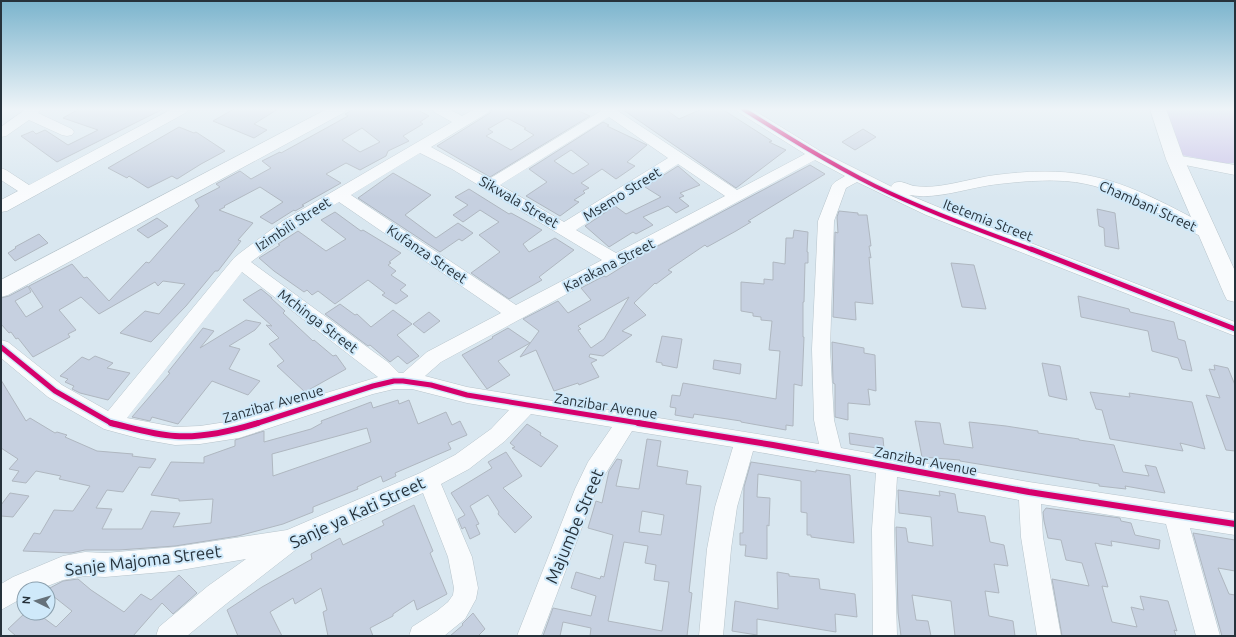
<svg xmlns="http://www.w3.org/2000/svg" width="1236" height="637" viewBox="0 0 1236 637" font-family="Ubuntu,sans-serif">
<rect width="100%" height="100%" fill="#d9e7f0"/>
<path fill="#ccc4e9" d="M1159,109H1235V163H1222L1177,154Z"/>
<g fill="#c6d0e0" stroke="#afb7c0" fill-rule="evenodd">
<path d="M79,109H163L57,162L21,136L33,131L36,134L45,130L68,145L98,130L63,118Z"/>
<path d="M234,109H278L254,124L267,130L254,138L213,121Z"/>
<path d="M355,109H416L429,116L420,122L423,124L403,136L409,141L388,151L386,156L360,170L346,163L326,174L341,183L302,205L304,206L295,211L294,210L272,224L260,217L283,202L260,187L224,206L225,207L219,210L253,223L238,240L241,241L218,271H215L186,306L151,342L120,333L145,311L159,314L185,284L163,281L158,286L155,282L99,314L81,297L59,310L76,330L68,334L70,337L33,357L18,338L16,339L11,332L9,333L1,324V298L9,296L28,286L31,292L15,301L26,317L43,307L29,286L72,264L84,278L87,277L109,301L146,262L149,263L199,206L195,200L220,187L216,184L240,171L251,179L271,168L262,161L280,152L281,153L348,116L345,114ZM362,128L380,142L360,152L342,140Z"/>
<path d="M492,109H574L590,116L490,177L437,146L490,113ZM507,118L526,128L524,129L534,135L511,150L486,136L493,132L488,129Z"/>
<path d="M622,109H665L679,119L702,109H722L772,141L769,142L786,150L736,188Z"/>
<path d="M603,122L609,125L607,126L647,145L627,162L635,166L616,179L602,169L581,183L589,188L583,191L585,193L574,200L579,202L560,216L526,196L547,182L529,169ZM571,150L589,164L573,174L554,161Z"/>
<path d="M179,127L194,133L196,132L225,151L201,164L177,179L172,176L148,188L129,176L127,178L108,168Z"/>
<path d="M863,129L876,137L855,150L842,142Z"/>
<path d="M810,165L825,174L748,221L751,222L736,231L707,247L705,245L668,270L672,272L656,284L655,283L634,303L646,315L622,331L632,335L603,356L590,354L589,357L597,360L591,363L599,377L579,385L578,383L554,391L536,350L520,357L539,331L523,319L558,301L568,313L591,300L581,288L604,276L606,277L641,255ZM629,297L604,339L591,348L578,330L581,329L578,326Z"/>
<path d="M678,166L700,185L680,193L684,196L679,198L689,206L676,213L668,206L643,217L653,225L636,234L633,232L609,247L585,226L615,206L626,214L661,197L645,187Z"/>
<path d="M393,173L431,195L405,215L436,238L458,223L473,233L462,241L459,239L440,252L358,198Z"/>
<path d="M469,189L509,214L511,213L542,230L523,244L529,252L555,238L574,250L539,277L542,280L509,299L471,273L500,252L479,235L499,222L480,210L463,222L453,215L468,205L455,197Z"/>
<path d="M1097,209L1115,213L1119,249L1105,246L1104,228L1099,226Z"/>
<path d="M839,211L858,213V215H867L871,246H869L871,258L869,257L873,304L855,302L856,320L833,317L835,232L838,233L837,217Z"/>
<path d="M335,212L361,231L363,230L401,253L389,262L391,263L388,265L396,271L391,275L406,285L400,290L408,296L396,304L382,295L385,293L368,280L335,304L318,291L312,295L307,290L304,292L274,271L259,258L280,245L278,244L298,231L326,251L346,239L321,220Z"/>
<path d="M157,218L168,226L148,238L137,230Z"/>
<path d="M794,230L808,232L807,252H808V263H805L804,302H803V337H804L802,386L794,384L793,426L786,425V430L741,422V421L694,414L693,418L675,415L676,408L670,407L672,395L680,396L683,383L776,399L780,351L769,350L772,321L761,320V317L753,316V313L741,311V282L764,284V279L773,280V262L785,264L786,238H793Z"/>
<path d="M39,234L48,243L15,261L8,253L16,248L15,247Z"/>
<path d="M951,263L974,265L986,309L962,307Z"/>
<path d="M261,289L272,298H271L285,311L283,313L313,341L314,340L333,356L336,355L346,369L305,392L277,366L284,361L269,344L279,338L266,325L272,326L243,300Z"/>
<path d="M1078,296L1129,309L1130,312L1174,322L1178,339L1185,341L1192,371L1182,369L1178,358L1152,351L1148,331L1081,317Z"/>
<path d="M340,304L355,315L357,314L371,327L393,310L412,324L397,335L419,356L407,364L398,356L390,362L370,345L368,346L325,314Z"/>
<path d="M429,312L440,321L424,333L413,324Z"/>
<path d="M246,320L261,323L255,330L229,346L240,349L229,369L260,381L248,395L212,381L178,424L152,417L150,421L132,417L170,373L168,372L203,328L214,331L200,348Z"/>
<path d="M508,328L530,343L498,361L510,375L487,389L462,355L493,338L492,337Z"/>
<path d="M662,336L682,339L677,368L662,365V363L656,362Z"/>
<path d="M832,342L864,348V353L875,355L876,391L868,389L870,405L848,403V420L835,417V384L833,383Z"/>
<path d="M95,356L113,363L107,368L130,373L108,400L80,393L72,389L74,386L65,382L68,379L60,376L82,357L89,360Z"/>
<path d="M714,360L741,364L740,374L713,369Z"/>
<path d="M1042,363L1060,366L1067,400L1049,396Z"/>
<path d="M1214,365L1228,368L1235,385V451L1226,450L1206,395L1220,398L1209,369L1215,370Z"/>
<path d="M1,380L26,421L30,418L55,433L57,432L67,435L65,437L97,451L133,454L132,456L156,459L150,468L139,467L123,492L107,490L96,508L112,509L102,529H142L151,511L180,513L173,527L211,523L213,499L179,501V499L151,495L171,462L204,463V457L235,446V440L264,431V442L311,429L322,423L321,421L371,402L373,408L398,400L399,404L409,400L418,424L446,412L452,425L460,421L467,435L448,443L451,449L395,473L396,476L383,482L381,476L357,487L358,489L313,507V512L283,524L238,536L175,546L119,550H85L71,553L23,551L34,533L40,534L54,510L73,511L90,486L59,479L61,476L36,471L26,483L12,481L19,471L9,469L18,459L1,448ZM367,428L371,442L273,476L272,454Z"/>
<path d="M1090,392L1130,397L1129,393L1192,402L1205,449L1180,443L1183,451L1110,439L1102,410L1096,409Z"/>
<path d="M915,421L940,423L944,444L973,448L969,422L1006,426L1038,431V433L1079,439V440L1114,445L1123,472L1149,476L1145,465L1156,467L1165,493L1125,486L1126,489L1099,486V484L960,461V460L922,457Z"/>
<path d="M527,424L541,433L540,435L558,446L541,467L512,448L515,447L510,443Z"/>
<path d="M849,433L883,438L884,449L850,444Z"/>
<path d="M647,439L661,441L657,466L688,471L686,484L701,486L689,592L692,593L687,636H590L591,628L563,622L560,636H543L553,608L591,616L596,596L571,588L576,572L600,579L601,576L604,577L613,535L588,528L596,501L602,503L609,471L617,459L622,460L616,486L639,489ZM642,511L664,515L661,535L639,532ZM624,542L648,546L645,563L656,565L654,580L669,582L662,631L608,621Z"/>
<path d="M506,452L522,476L503,488L532,517L515,533L498,514L499,512L488,495L470,506L479,524L476,525L480,534L470,539L465,527L462,529L458,519L465,515L451,493L492,468L488,462Z"/>
<path d="M751,462L816,472V470L850,475L854,543L811,537V535H807V513L801,512V481L758,474L757,497L770,498L769,526L767,525V559L745,556L746,545H740V533H743L744,487Z"/>
<path d="M898,490L940,496L939,491L955,494L958,512L985,516L990,542L1004,545L1008,566L994,564L999,593L985,591L989,616L1013,621L1015,636H955L951,601L912,595L916,620L928,621L931,636H901L898,613L896,527L906,528L908,542L933,546L931,517L899,513Z"/>
<path d="M10,493L29,496L13,517L1,516V505Z"/>
<path d="M414,505L433,551L430,553L447,594L417,610L414,600L393,614V616L370,628L373,636H328L323,612L327,610L321,588L295,604L293,598L270,612L282,636H238L227,610L262,587L312,559L311,554L340,538L343,545L384,525L382,521Z"/>
<path d="M1046,508L1120,518L1121,521L1131,523L1135,535L1160,540L1159,549L1111,541L1112,546L1095,543L1108,587L1102,586L1112,622L1137,627L1131,607L1144,610L1140,596L1168,601L1177,631L1174,630L1176,636H1062L1052,579L1089,586L1082,563L1066,560L1061,540L1048,538L1044,521L1043,512Z"/>
<path d="M1193,533L1235,540V571L1218,568L1229,594L1235,595V636H1222Z"/>
<path d="M777,572L789,574V576L819,579L820,589L855,594L857,617L835,614L836,632L757,619V635L732,631L735,601L778,609Z"/>
<path d="M179,575L197,593L173,614L162,603L133,636H16L8,629L25,613H37L56,627L72,611L48,592V589L63,581L78,579L91,590L124,612L141,594L151,600Z"/>
<path d="M473,613L485,629L478,636H450L463,625L462,624Z"/>
</g>
<g fill="none" stroke-linecap="round" stroke-linejoin="round">
<g stroke="#b7c4cb" stroke-width="1">
<g id="minor">
<path d="M26,109H42L38,113L72,129L74,132L72,135L67,136L62,135L29,120L6,136L1,137V127Z"/>
<path d="M172,109H189L187,112L7,211L1,212V200L18,191L1,180V168L6,170L29,185Z"/>
<path d="M432,109H449L462,116L475,109H491L489,112L431,147L489,179L601,111L599,109H615L737,190L805,154L738,112L736,109H752L820,151L892,187L891,186L894,183C902,180 906,184 914,186C922,187 930,187 938,186C960,183 981,176 1004,174C1031,171 1059,170 1086,175C1131,183 1173,208 1214,229L1216,233L1214,237L1208,239L1202,237C1165,218 1127,193 1086,184C1058,178 1027,181 999,184C969,187 939,200 909,195L938,207L1235,322V336L926,215L857,182L846,188L834,221L830,349L834,420L841,448L1029,482L1235,513V535L1190,528L1220,636H1196L1166,524L1041,504L1043,537L1061,636H1037L1021,537L1019,500L897,477L894,529L897,636H873L872,529L876,473L753,451L737,507L731,549L723,636H699L707,549L715,507L733,447L632,431L604,476L593,498L541,636H517L575,489L588,462L612,427L531,414L505,441L469,469L441,484L472,557L478,588L476,599L465,619L444,636H409L412,627L437,611L448,602L453,595L454,588L448,557L423,493L298,548L226,604L187,636H156L159,627L208,586L246,559L175,571L105,577L85,576L63,580L40,589H24V597L1,610V584L13,577L63,556L85,552L105,553L175,547L287,530L420,473L455,455L491,429L509,410L467,403L412,389H394L373,394L239,438L200,444L175,445L141,439L104,429L48,397L1,358V340L8,342L62,385L108,411L234,258L240,253L284,220L452,122L434,112ZM609,117L668,158L564,222L500,185ZM420,153L452,169L602,260L516,305L351,195ZM815,160L845,176L835,182L832,185L818,221L812,349L814,420L819,444L467,387L425,376L441,362ZM678,164L725,196L616,253L576,230ZM339,202L501,313L427,352L403,373H399L389,363L251,262L296,228ZM242,272L378,377L239,420L200,426L175,427L127,418Z"/>
<path d="M1175,155L1235,165V175L1170,162L1168,159L1170,156Z"/>
</g>
</g>
<g stroke="#b7c4cb" stroke-width="1">
<g id="major">
<path d="M327,109H347L345,112L8,295L1,297V280Z"/>
<path d="M1150,109H1166L1184,159L1235,271V302L1227,300L1224,294L1166,159Z"/>
</g>
</g>
<use href="#minor" fill="#f9fbfd" fill-rule="evenodd"/>
<use href="#major" fill="#f9fbfd" fill-rule="evenodd"/>
<g stroke="#cfe9fa" stroke-width="6">
<path id="cycleway-far2" d="M743,109C786,136 829,163 875,186C926,211 980,230 1033,250"/>
</g>
<g stroke="#cfe9fa" stroke-width="8">
<g id="cycleway-far1">
<path d="M1031,249L1235,329"/>
<path d="M1,347L55,391L111,423L115,424"/>
<path d="M255,424L373,386L394,381H403L431,385L467,395L645,424"/>
</g>
</g>
<g stroke="#cfe9fa" stroke-width="9">
<g id="cycleway">
<path d="M111,423C132,428 154,435 175,436C202,438 232,431 258,423"/>
<path d="M638,423L773,445L1029,492L1235,524"/>
</g>
</g>
<use href="#cycleway-far2" stroke="#d6006c" stroke-width="4"/>
<use href="#cycleway-far1" stroke="#d6006c" stroke-width="5"/>
<use href="#cycleway" stroke="#d6006c" stroke-width="6"/>
</g>
<linearGradient id="sky" x2="0" y2="1"><stop stop-color="#7bb4cd"/><stop offset="0.55" stop-color="#eef4f8"/><stop offset="1" stop-color="#eef4f8" stop-opacity="0"/></linearGradient>
<rect width="1236" height="198" fill="url(#sky)"/>
<g text-anchor="middle" dominant-baseline="central" stroke-width="4" stroke-linejoin="round" paint-order="stroke">
<g font-size="14" fill="#26323b" stroke="#cfe9fa">
<text transform="translate(622 194) rotate(-32)">Msemo Street</text>
<text transform="translate(519 202) rotate(30)">Sikwala Street</text>
<text transform="translate(1148 206) rotate(24)">Chambani Street</text>
<text transform="translate(988 220) rotate(21)">Itetemia Street</text>
<text transform="translate(293 224) rotate(-33)">Izimbili Street</text>
<text transform="translate(427 254) rotate(34)">Kufanza Street</text>
<text transform="translate(609 265) rotate(-27)">Karakana Street</text>
<text transform="translate(318 321) rotate(37)">Mchinga Street</text>
<text transform="translate(273 404) rotate(-16)">Zanzibar Avenue</text>
<text transform="translate(606 406) rotate(9)">Zanzibar Avenue</text>
<text transform="translate(926 461) rotate(11)">Zanzibar Avenue</text>
</g>
<g font-size="17" fill="#26323b" stroke="#cfe9fa">
<text transform="translate(357 512) rotate(-25)">Sanje ya Kati Street</text>
<text transform="translate(574 526) rotate(-67)">Majumbe Street</text>
<text transform="translate(143 560) rotate(-7)">Sanje Majoma Street</text>
</g>
</g>
<rect width="1236" height="637" fill="none" stroke="#26323b" stroke-width="4"/>
<g transform="translate(36 601) rotate(275)"><circle r="19" fill="#cfe9fa" stroke="#8ba0ae"/>
<path d="M0-3L7 15L0 10L-7 15Z" fill="#65717a"/>
<text y="-6" font-size="11" font-weight="bold" text-anchor="middle" fill="#26323b">N</text>
</g>
</svg>
